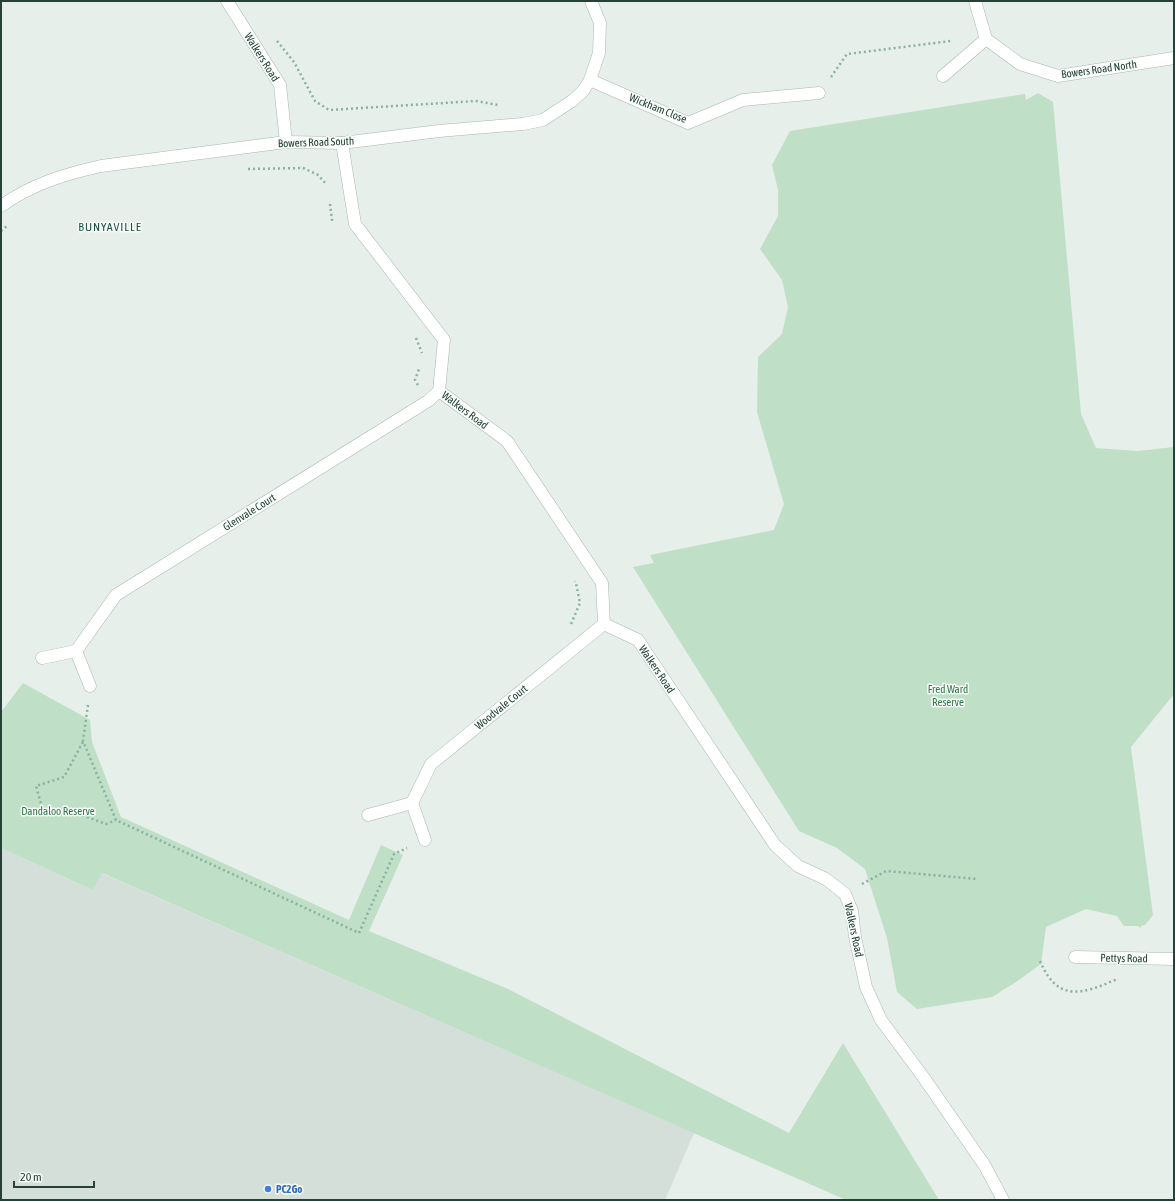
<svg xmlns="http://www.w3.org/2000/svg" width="1175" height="1201" viewBox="0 0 1175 1201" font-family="'Asap Condensed',sans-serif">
<rect width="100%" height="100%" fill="#e6efea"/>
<path fill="#d4dfd9" d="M1,848L93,890L101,873L694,1133L665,1200H1Z"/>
<g fill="#c0dfc7">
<path d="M1038,93L1053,102L1081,414L1096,448L1138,451L1174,447V694L1131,747L1153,915L1145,925L1141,926V928L1138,926H1124L1117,916L1086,909L1046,927L1041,964L1019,980L992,997L917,1009L897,992L887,938L865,869L837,848L799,831L633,567L654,563L650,555L774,530L784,504L757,412L758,357L782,334L788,307L782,280L760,249L778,216V190L772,165L790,131L1025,94L1026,100Z"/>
<path d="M23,683L90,720L92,742L121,817L349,920L381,845L403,855L369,931L508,989L789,1133L843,1043L939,1200H846L102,873L93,890L1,848V712Z"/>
</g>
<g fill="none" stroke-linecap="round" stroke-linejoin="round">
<g stroke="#a8b7b1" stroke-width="13">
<g id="street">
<path d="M227,1L280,85L286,142"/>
<path d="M975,1L986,39L1020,64L1058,76L1174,58"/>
<path d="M943,76L986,39"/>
<path d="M590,80L688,123L743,100L819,93"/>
<path d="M342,143L355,224L444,340L439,391L507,441L602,583L604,624L638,640L775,845L798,866L826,879L845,894L852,911L855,937L866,987L881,1020L924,1078L985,1166L1003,1200"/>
<path d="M1,206C32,184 65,174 101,166L286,142L342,143L439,131L523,124L543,120L572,101L583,91L590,80L599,53L600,23L591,1"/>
<path d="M76,651L116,595L428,401L439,391"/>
<path d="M42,658L76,651L90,686"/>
<path d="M412,803L431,764L604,624"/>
<path d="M368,815L412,803L425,840"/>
<path d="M1075,957L1174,959"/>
</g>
</g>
<g stroke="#88b1a2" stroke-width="2.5" stroke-dasharray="2 3" stroke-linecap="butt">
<path d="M277,41L294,62L315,101L329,110L476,101L498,105"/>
<path d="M831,77L847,54L951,41"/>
<path d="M248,169L303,168L318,175L327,185"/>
<path d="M330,204L332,220L333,222"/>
<path d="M1,231L8,225"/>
<path d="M416,338L422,353"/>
<path d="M418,385L415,380L419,369"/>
<path d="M571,624L580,603L576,583L575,581"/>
<path d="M88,705L83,741L116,820L359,933L394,854L407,848"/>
<path d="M83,742L64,777L36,786L43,811L74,812L106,824L116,820"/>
<path d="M862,884L886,871L977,879"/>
<path d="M1040,961C1051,986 1064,997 1091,989C1100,987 1109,982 1118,979"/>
</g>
<use href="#street" stroke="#fff" stroke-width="12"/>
</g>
<circle fill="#3f7fe0" stroke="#f7fbf9" stroke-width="1.5" cx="268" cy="1189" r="4"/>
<g text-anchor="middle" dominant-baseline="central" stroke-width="3" stroke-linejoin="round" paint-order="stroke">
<g font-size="11" fill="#254138" stroke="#f7fbf9">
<text transform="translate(262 57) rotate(58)">Walkers Road</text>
<text transform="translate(1099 69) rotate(-8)">Bowers Road North</text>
<text transform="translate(658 108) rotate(22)">Wickham Close</text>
<text transform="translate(316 142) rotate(-2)">Bowers Road South</text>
<text transform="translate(465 410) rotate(37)">Walkers Road</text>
<text transform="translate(249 512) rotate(-32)">Glenvale Court</text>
<text transform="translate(657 669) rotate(56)">Walkers Road</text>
<text transform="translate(501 707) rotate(-39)">Woodvale Court</text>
<text transform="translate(854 930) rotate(78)">Walkers Road</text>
<text transform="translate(1124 958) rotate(1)">Pettys Road</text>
</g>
<g font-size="11" fill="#307748" stroke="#f7fbf9">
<text x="948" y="689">Fred Ward<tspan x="948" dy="13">Reserve</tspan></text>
<text x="58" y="811">Dandaloo Reserve</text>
</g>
<g font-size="11" font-weight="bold" fill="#366cbe" stroke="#f7fbf9" text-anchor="start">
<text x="276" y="1189">PC2Go</text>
</g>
<g font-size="12" letter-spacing="1" fill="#215345" stroke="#f7fbf9">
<text x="110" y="227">BUNYAVILLE</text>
</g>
</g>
<rect width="1175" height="1201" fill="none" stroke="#254138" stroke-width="4"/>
<path d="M14 1181v6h80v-6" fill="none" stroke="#254138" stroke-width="2"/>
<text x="20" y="1181" font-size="12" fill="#254138" stroke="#f7fbf9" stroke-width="3" paint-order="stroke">20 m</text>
</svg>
